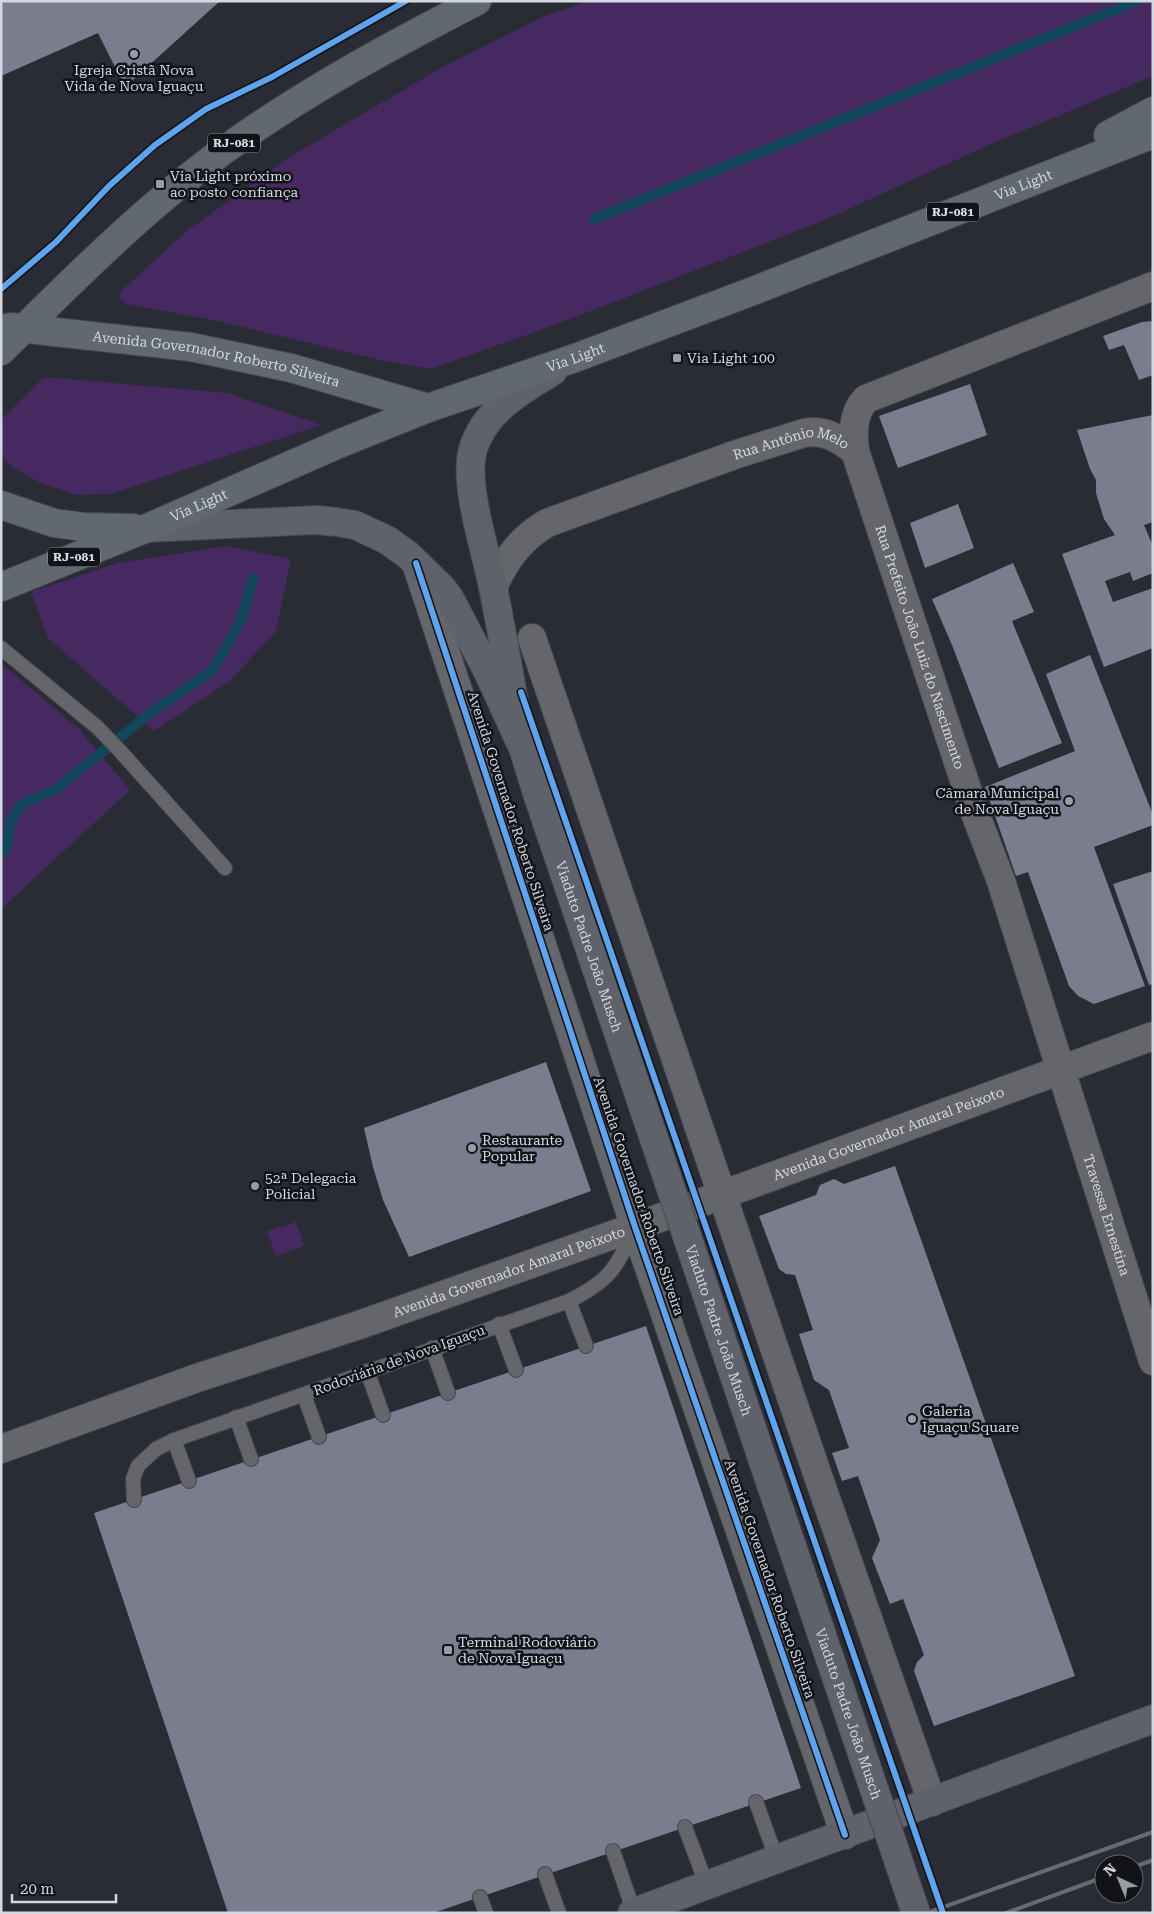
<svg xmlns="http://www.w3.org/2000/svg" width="1154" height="1914" viewBox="0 0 1154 1914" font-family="'Roboto Serif',serif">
<rect width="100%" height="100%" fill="#292c34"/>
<g fill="#472962">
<path d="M589,1H1153V76L989,145L820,222L557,324L431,369L384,361L218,321L127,304L119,298L122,290L187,231L288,158L439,69L545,16Z"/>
<path d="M44,377L228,393L321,425L111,494L77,495L41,483L10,466L1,453V420Z"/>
<path d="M227,546L291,559L276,631L231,680L154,731L48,638L31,592L117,563Z"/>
<path d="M2,664L79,729L130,790L1,909Z"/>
<path d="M296,1222L304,1246L276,1256L267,1231Z"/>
</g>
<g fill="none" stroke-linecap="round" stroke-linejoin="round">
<g stroke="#12465b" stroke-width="10">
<path d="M594,219L1137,1"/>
<path d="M1,854L7,846L10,822L22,804L56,789L148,715L213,670L241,620L253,579"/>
</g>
</g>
<g fill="#7c7c8f">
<path d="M1,1H220L125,87L98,33L1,76Z"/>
<path d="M1153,321V375L1139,380L1124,345L1109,350L1103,336L1142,322Z"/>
<path d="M970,384L987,435L898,468L879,416Z"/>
<path d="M1153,415V522L1144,525L1153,546V573L1133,581L1130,572L1105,581L1113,602L1153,588V648L1104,667L1062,554L1115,535L1104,519L1096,493V480L1090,469L1077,430Z"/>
<path d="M958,504L974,548L925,568L910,523Z"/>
<path d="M1013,563L1034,612L1012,621L1062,743L999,768L952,645L932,599Z"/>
<path d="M1090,655L1153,815V825L1094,847L1145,986L1094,1004L1078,996L1069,986L1028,872L1016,876L985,787L1075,751L1046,674Z"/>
<path d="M1153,871V984L1149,985L1113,884Z"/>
<path d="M546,1062L591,1191L409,1257L383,1200L373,1167L364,1128Z"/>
<path d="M895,1166L1075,1676L934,1726L914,1671L917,1662L924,1655L903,1599L890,1604L872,1558L880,1540L858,1476L842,1481L832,1453L849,1448L829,1390L814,1380L799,1334L813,1330L795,1275L786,1274L779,1269L759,1216L816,1195L820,1185L834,1179L844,1184Z"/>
<path d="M646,1326L801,1788L433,1913H228L94,1513Z"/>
</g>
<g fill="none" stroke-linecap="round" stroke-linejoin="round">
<g stroke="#45484e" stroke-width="16">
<g id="service">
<path d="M1,648L97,727L120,751L225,868"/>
<path d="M569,1301L586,1346"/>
<path d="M499,1324L516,1370"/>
<path d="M432,1348L448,1393"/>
<path d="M367,1371L383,1415"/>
<path d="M304,1395L319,1437"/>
<path d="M236,1417L251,1459"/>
<path d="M174,1440L189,1481"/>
<path d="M134,1500L133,1479L138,1466L156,1449L174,1440L569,1301C611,1280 615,1269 635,1228"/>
<path d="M756,1802L777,1860"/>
<path d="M685,1827L707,1886"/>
<path d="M613,1851L634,1912"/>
<path d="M545,1874L559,1913"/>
<path d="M480,1897L486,1913"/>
</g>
</g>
<g stroke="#45484e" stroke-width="30">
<g id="minor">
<path id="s1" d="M1153,286L866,399C852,413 853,434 855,451L975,813L1001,881L1153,1361"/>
<path d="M416,563L635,1227L845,1835"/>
<path id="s2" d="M493,587C506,559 520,539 547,523L737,454L804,433C825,429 839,439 855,451"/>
<path d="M532,638L817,1473L932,1802"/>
</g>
</g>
<g stroke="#45484e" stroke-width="30">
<g id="tertiary">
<path id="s3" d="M1,1449L197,1378L359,1325L635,1227L1153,1036"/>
</g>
</g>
<g stroke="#45484e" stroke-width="30">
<g id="secondary">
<path d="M148,528L316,520L337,522L355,525L387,540L408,555L442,588L450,599L487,670L523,748L538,796"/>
<path d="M515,707C508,667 501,627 493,587C486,551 463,484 473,449C485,410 521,391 553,371"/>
<path d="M632,1913L1153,1719"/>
</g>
</g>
<g stroke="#45484e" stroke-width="30">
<g id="primary">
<path d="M1108,135L1153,111"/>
<path id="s4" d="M10,327L191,347L291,368L428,408"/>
<path d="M1,351C71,282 141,211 220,153C301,94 388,47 477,1"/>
<path d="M1,505L54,523L84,527L133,528"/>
<path id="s5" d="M1,587L147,528L341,443L428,408L575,358L753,291L1153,134"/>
</g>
</g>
<use href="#service" stroke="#64666b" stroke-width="14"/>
<use href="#minor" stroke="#64666b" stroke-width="28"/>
<use href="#tertiary" stroke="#64666b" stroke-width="28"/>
<use href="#secondary" stroke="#5f626a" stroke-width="28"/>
<use href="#primary" stroke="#626870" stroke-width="28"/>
<g stroke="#686a70" stroke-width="4">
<path d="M1134,1867L1153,1860"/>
<path d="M927,1913L1153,1832"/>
<path d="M1006,1913L1104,1877"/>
</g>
<g stroke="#45484e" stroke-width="30" stroke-linecap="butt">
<g id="secondary-bridge">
<path id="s6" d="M538,796L916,1913"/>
</g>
</g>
<use href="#secondary-bridge" stroke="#5f626a" stroke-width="28"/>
<g stroke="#111319" stroke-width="9">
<g id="cycleway">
<path d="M1,289L56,242L109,186L155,145L206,109L272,77L406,1"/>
<path d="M416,563L635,1227L845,1835"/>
<path d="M521,692L943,1913"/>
</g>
</g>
<use href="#cycleway" stroke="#60a3ed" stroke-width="6"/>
</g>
<g fill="#989ca4" stroke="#111319" stroke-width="2">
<circle cx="134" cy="54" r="5"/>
<rect x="155" y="179" width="10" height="10" rx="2.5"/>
<rect x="672" y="353" width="10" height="10" rx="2.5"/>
<circle cx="1069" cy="801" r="5"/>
<circle cx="472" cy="1148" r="5"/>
<circle cx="255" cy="1186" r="5"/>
<circle cx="912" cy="1419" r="5"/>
<rect x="443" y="1645" width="10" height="10" rx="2.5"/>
</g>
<g text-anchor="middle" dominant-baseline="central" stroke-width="5" stroke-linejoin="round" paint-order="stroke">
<g fill="#111319" stroke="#9a9da5" stroke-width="1">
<rect x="208" y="133.5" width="52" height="19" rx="4"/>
<rect x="927" y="202.5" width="52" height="19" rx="4"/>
<rect x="48" y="547.5" width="52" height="19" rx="4"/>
</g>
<g font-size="12" font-weight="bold" fill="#d4d8e1">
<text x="234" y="143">RJ-081</text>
<text x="953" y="212">RJ-081</text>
<text x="74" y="557">RJ-081</text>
</g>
<g font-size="14" fill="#d4d8e1" stroke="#111319" text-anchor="start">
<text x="134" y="70" text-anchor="middle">Igreja Cristã Nova<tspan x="134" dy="16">Vida de Nova Iguaçu</tspan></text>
<text x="170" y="176">Via Light próximo<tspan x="170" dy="16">ao posto confiança</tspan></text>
<text x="687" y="358">Via Light 100</text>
<text x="1059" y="793" text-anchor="end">Câmara Municipal<tspan x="1059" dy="16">de Nova Iguaçu</tspan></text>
<text x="482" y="1140">Restaurante<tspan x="482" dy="16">Popular</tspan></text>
<text x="265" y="1178">52ª Delegacia<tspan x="265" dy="16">Policial</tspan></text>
<text x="922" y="1411">Galeria<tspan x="922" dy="16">Iguaçu Square</tspan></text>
<text x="458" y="1642">Terminal Rodoviário<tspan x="458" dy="16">de Nova Iguaçu</tspan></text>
</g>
<g font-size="14" fill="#d4d8e1" stroke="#111319">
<text stroke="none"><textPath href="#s5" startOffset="1099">Via Light</textPath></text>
<text stroke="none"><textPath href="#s5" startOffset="619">Via Light</textPath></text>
<text stroke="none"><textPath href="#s4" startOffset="209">Avenida Governador Roberto Silveira</textPath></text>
<text stroke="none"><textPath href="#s2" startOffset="344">Rua Antônio Melo</textPath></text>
<text stroke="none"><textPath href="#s5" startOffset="214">Via Light</textPath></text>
<text stroke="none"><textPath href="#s1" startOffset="570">Rua Prefeito João Luiz do Nascimento</textPath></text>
<text transform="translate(511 811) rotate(72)">Avenida Governador Roberto Silveira</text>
<text stroke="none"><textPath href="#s6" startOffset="159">Viaduto Padre João Musch</textPath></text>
<text stroke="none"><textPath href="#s3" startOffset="942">Avenida Governador Amaral Peixoto</textPath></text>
<text transform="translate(639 1196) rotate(71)">Avenida Governador Roberto Silveira</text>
<text stroke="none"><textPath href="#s1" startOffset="1168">Travessa Ernestina</textPath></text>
<text stroke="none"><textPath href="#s3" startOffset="538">Avenida Governador Amaral Peixoto</textPath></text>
<text stroke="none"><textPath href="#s6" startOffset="564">Viaduto Padre João Musch</textPath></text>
<text transform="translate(399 1360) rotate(-20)">Rodoviária de Nova Iguaçu</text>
<text transform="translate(770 1579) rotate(71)">Avenida Governador Roberto Silveira</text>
<text stroke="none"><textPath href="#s6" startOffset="969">Viaduto Padre João Musch</textPath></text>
</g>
</g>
<rect width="1154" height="1914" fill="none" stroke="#d4d8e1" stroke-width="5"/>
<g transform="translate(1119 1879) rotate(316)"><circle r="24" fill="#111319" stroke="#5f6269"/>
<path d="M0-4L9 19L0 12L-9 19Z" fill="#989ca4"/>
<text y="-8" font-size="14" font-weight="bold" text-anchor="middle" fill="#d4d8e1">N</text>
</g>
<path d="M12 1894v8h104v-8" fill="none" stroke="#d4d8e1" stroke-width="2.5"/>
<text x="20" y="1894" font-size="15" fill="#d4d8e1" stroke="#111319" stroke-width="4" paint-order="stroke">20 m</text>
</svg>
